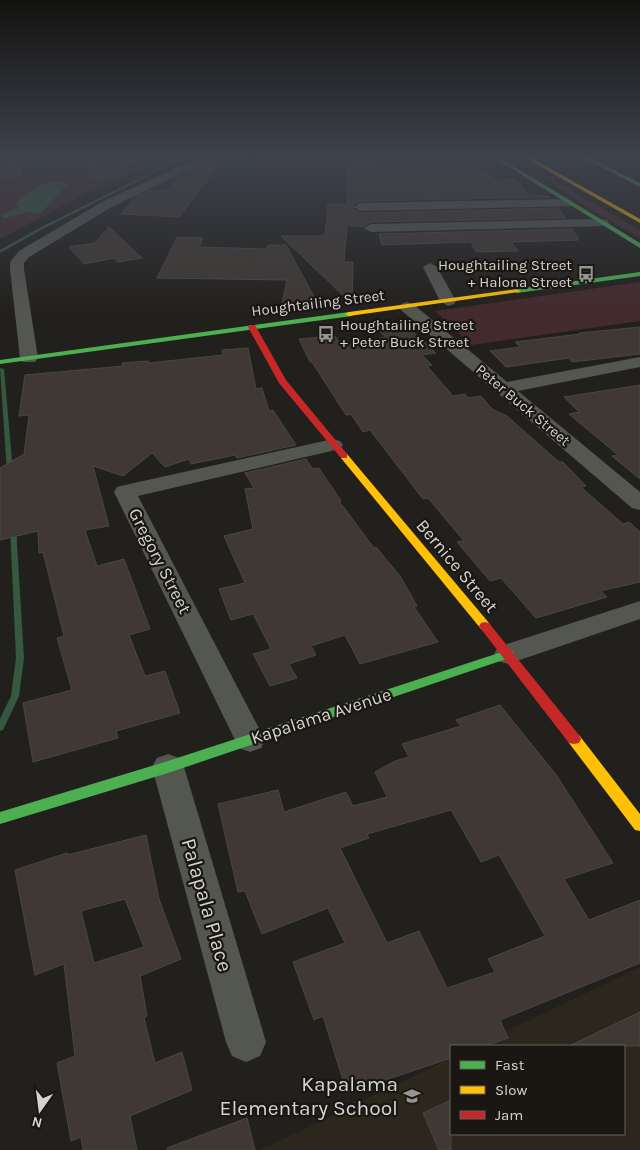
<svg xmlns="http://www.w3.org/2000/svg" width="640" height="1150" viewBox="0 0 640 1150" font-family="Karla,sans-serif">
<rect width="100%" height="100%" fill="#22201d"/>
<path fill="#2c271d" d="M640,967V1150H261L451,1058V1134H624V1046H476Z"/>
<g fill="#432a2c">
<path d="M175,156L87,193L0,239V181L132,168Z"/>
<path d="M511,156L640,230V238L590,209Z"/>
<path d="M640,282V321L472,345L435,311Z"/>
</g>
<path fill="#355840" d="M52,181L69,183L41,213L38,214L29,212L4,218L1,215L19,207L16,204C21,197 44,182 52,181Z"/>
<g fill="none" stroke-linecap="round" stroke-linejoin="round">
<g fill="#355840" fill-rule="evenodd">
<path d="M184,156H188L43,229L0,253V250L41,227Z"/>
<path d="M0,368L4,369L13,472L10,474L7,472Z"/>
<path d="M13,525L16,527L24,658L19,696L3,730L0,731V719L11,696L16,658L10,527Z"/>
</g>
</g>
<g fill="#3f3833" stroke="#494745" fill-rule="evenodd">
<path d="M84,156H150L101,180L92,178Z"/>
<path d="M219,156H226L179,217L121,214L134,198L150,190L166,191L179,177Z"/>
<path d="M410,156H436L441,159L461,158L495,180L516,179L526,193L550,197L360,201L353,205V209L360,213L559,208L565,218L371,222L364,226H347L344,262H353L352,304L281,236H325L328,204H347V162Z"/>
<path d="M19,160L22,177L0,179V163Z"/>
<path d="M109,227L142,258L118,262L114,258L84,264L69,247L95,243Z"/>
<path d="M572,229L579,240L511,242L518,251L476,252L471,242L382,245L379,234Z"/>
<path d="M177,237L203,238L199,247L266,249L269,245H286L318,304H282L287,280L157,278Z"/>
<path d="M640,327V354L572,362L569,358L506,367L490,351L520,347L515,342L580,334L579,333Z"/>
<path d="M410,329L436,353L422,355L432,365L427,366L453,396L465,394L468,398L481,396L492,409L507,416L559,462H563L586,486L581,487L623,524L629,522L640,532V582L600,591L607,597L536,618L501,578L490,581L457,542L464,541L428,498L423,499L370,430L363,432L351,414L346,415L312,362H310L299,339L335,336L341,346L386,337L380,332Z"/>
<path d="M248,348L256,389L262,388L269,411L273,410L296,445L237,458L235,455L191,464L189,459L165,467L152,453L123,476L93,466L109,526L85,530L97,566L124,559L150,629L129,635L145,676L165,671L180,713L116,731L118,738L33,762L23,703L72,690L57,638L64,636L43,552L39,553L38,531L0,540V468L24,454L29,415L19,416L25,375L123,366L122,363L148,361L149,363L223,355L222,350Z"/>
<path d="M640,385V479L612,456L618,455L569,414L579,412L564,397Z"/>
<path d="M306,459L313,469L319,468L341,501H339L374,548L376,547L400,576L417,606L414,607L438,642L360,664L345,635L311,646L316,655L289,664L297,678L270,686L253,654L271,649L253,614L231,620L219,589L245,583L224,536L253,529L245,489L254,488L245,473Z"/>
<path d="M500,705L557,776L613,863L564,879L589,920L640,900V963L500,1020L508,1038L485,1046H451V1058L347,1093L323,1016L314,1020L293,962L345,943L328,908L262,934L245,891L238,892L218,804L278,790L284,812L346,792L353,806L387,797L375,772L395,761L409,757L402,744L461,726L456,720ZM451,810L481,862L499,855L545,936L488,959L495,972L447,988L419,931L387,943L340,848L369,838L367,834Z"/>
<path d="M146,835L159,899L181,959L140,976L147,1016L144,1018L155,1063L182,1052L192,1090L130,1116L137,1150H83L81,1137L71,1141L57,1063L75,1056L64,964L35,975L15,870L67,853V855ZM125,899L144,947L94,963L81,911Z"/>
<path d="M640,1012V1046H569Z"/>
<path d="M451,1100V1150H439L423,1113Z"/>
<path d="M247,1118L255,1150H167V1148Z"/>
</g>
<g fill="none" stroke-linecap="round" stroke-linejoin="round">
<g fill="#545650" fill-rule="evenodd">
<path d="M0,156H19L0,161Z"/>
<path d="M202,156H217L110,208L29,257L24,263V269L38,358L35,362H23L20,358L10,269V262L19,251L102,202Z"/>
<path d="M568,199L574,203L572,206L360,211L354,207L360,203Z"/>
<path d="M602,219L607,220L609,223L607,226L371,232L364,228L371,224Z"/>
<path d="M430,263L437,267L456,301L454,304L448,306L440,301L423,267Z"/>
<path d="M407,302L413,304L507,382L640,357V367L518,391L640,492V510L632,508L401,310L399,307L401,304Z"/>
<path d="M333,439L340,441L343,445L340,449L138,496L265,740L261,748L250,752L239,748L235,740L114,492L117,487L125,485Z"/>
<path d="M640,601V619L508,664L498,661L494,654L498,647Z"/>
<path d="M168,754L179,758L184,767L266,1042L260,1056L246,1062L232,1056L226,1042L152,767L157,758Z"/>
</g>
<g fill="#4caf50" fill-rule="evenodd">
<path d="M491,156H497L640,243V248Z"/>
<path d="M580,156H587L640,183V187Z"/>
<path d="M640,272V276L517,293L514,291L517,289Z"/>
<path d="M349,312L353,314L352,316L0,364V360Z"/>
<path d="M508,650L512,651L514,654L512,657L168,773L0,824V812L168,761Z"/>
</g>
<g fill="#ffc107" fill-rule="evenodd">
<path d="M522,156H528L640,219V223Z"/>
<path d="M517,289L520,291L519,292L349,316L345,314L349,312Z"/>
<path d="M344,453L347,454L489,623L491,626L489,629H481L341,458V454Z"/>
<path d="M574,734L579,735L640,814V831L635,830L569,743L567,739L569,735Z"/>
</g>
<g fill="#c62828" fill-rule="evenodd">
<path d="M249,325H255L286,380L347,454V458H341L279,383L248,327Z"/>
<path d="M485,622L489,623L579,735L581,739L579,743L574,744L569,743L481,629L479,626L481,623Z"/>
</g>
</g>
<linearGradient id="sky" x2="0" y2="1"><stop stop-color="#131210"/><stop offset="0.49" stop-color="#3e424c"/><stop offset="1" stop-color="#3e424c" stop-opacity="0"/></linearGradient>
<rect width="640" height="317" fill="url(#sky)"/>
<defs>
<g id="bus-bare" transform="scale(1.35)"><path d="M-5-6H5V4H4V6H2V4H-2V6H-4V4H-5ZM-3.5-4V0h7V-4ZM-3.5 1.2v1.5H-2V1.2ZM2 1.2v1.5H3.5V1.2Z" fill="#979592" stroke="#1a1713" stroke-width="2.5" paint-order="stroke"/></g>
<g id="school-bare" transform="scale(1.35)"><path d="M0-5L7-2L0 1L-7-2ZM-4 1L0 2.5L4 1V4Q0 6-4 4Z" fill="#979592" stroke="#1a1713" stroke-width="2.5" paint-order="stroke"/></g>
</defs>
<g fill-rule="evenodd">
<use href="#bus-bare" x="586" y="274"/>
<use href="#bus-bare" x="326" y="334"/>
<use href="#school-bare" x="412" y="1096"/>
</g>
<g text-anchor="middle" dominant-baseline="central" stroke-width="4.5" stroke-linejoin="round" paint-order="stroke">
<g font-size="15" fill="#d6d4d1" stroke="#1a1713" text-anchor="end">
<text x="572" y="265">Houghtailing Street<tspan x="572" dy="17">+ Halona Street</tspan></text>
<text x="340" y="325" text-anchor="start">Houghtailing Street<tspan x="340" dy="17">+ Peter Buck Street</tspan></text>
</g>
<g font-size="15" fill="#d6d4d1" stroke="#1a1713">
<text transform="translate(318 303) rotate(-7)">Houghtailing Street</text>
<text transform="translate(523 405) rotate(40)">Peter Buck Street</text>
</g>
<g font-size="18" fill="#d6d4d1" stroke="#1a1713">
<text transform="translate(160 561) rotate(63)">Gregory Street</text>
<text transform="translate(457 566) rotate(50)">Bernice Street</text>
<text transform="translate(321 716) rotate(-18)">Kapalama Avenue</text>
</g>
<g font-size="21" fill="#d6d4d1" stroke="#1a1713">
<text transform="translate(207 905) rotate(74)">Palapala Place</text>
</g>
<g font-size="21" fill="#d6d4d1" stroke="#1a1713" text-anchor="end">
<text x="398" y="1084">Kapalama<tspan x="398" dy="24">Elementary School</tspan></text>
</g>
</g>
<rect x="450" y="1045" width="175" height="90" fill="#1a1713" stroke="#65635f"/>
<rect x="460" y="1061" width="25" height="8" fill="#4caf50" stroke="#65635f"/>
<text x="495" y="1070" font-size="15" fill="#d6d4d1">Fast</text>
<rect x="460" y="1086" width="25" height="8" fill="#ffc107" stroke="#65635f"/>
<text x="495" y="1095" font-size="15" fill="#d6d4d1">Slow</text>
<rect x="460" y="1111" width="25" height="8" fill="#c62828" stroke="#65635f"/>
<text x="495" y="1120" font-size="15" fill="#d6d4d1">Jam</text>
<g transform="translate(40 1110) rotate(194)" stroke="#1a1713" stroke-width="4" paint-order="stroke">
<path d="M0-4L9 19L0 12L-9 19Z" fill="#d6d4d1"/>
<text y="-8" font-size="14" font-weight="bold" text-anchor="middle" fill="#d6d4d1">N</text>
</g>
</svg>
